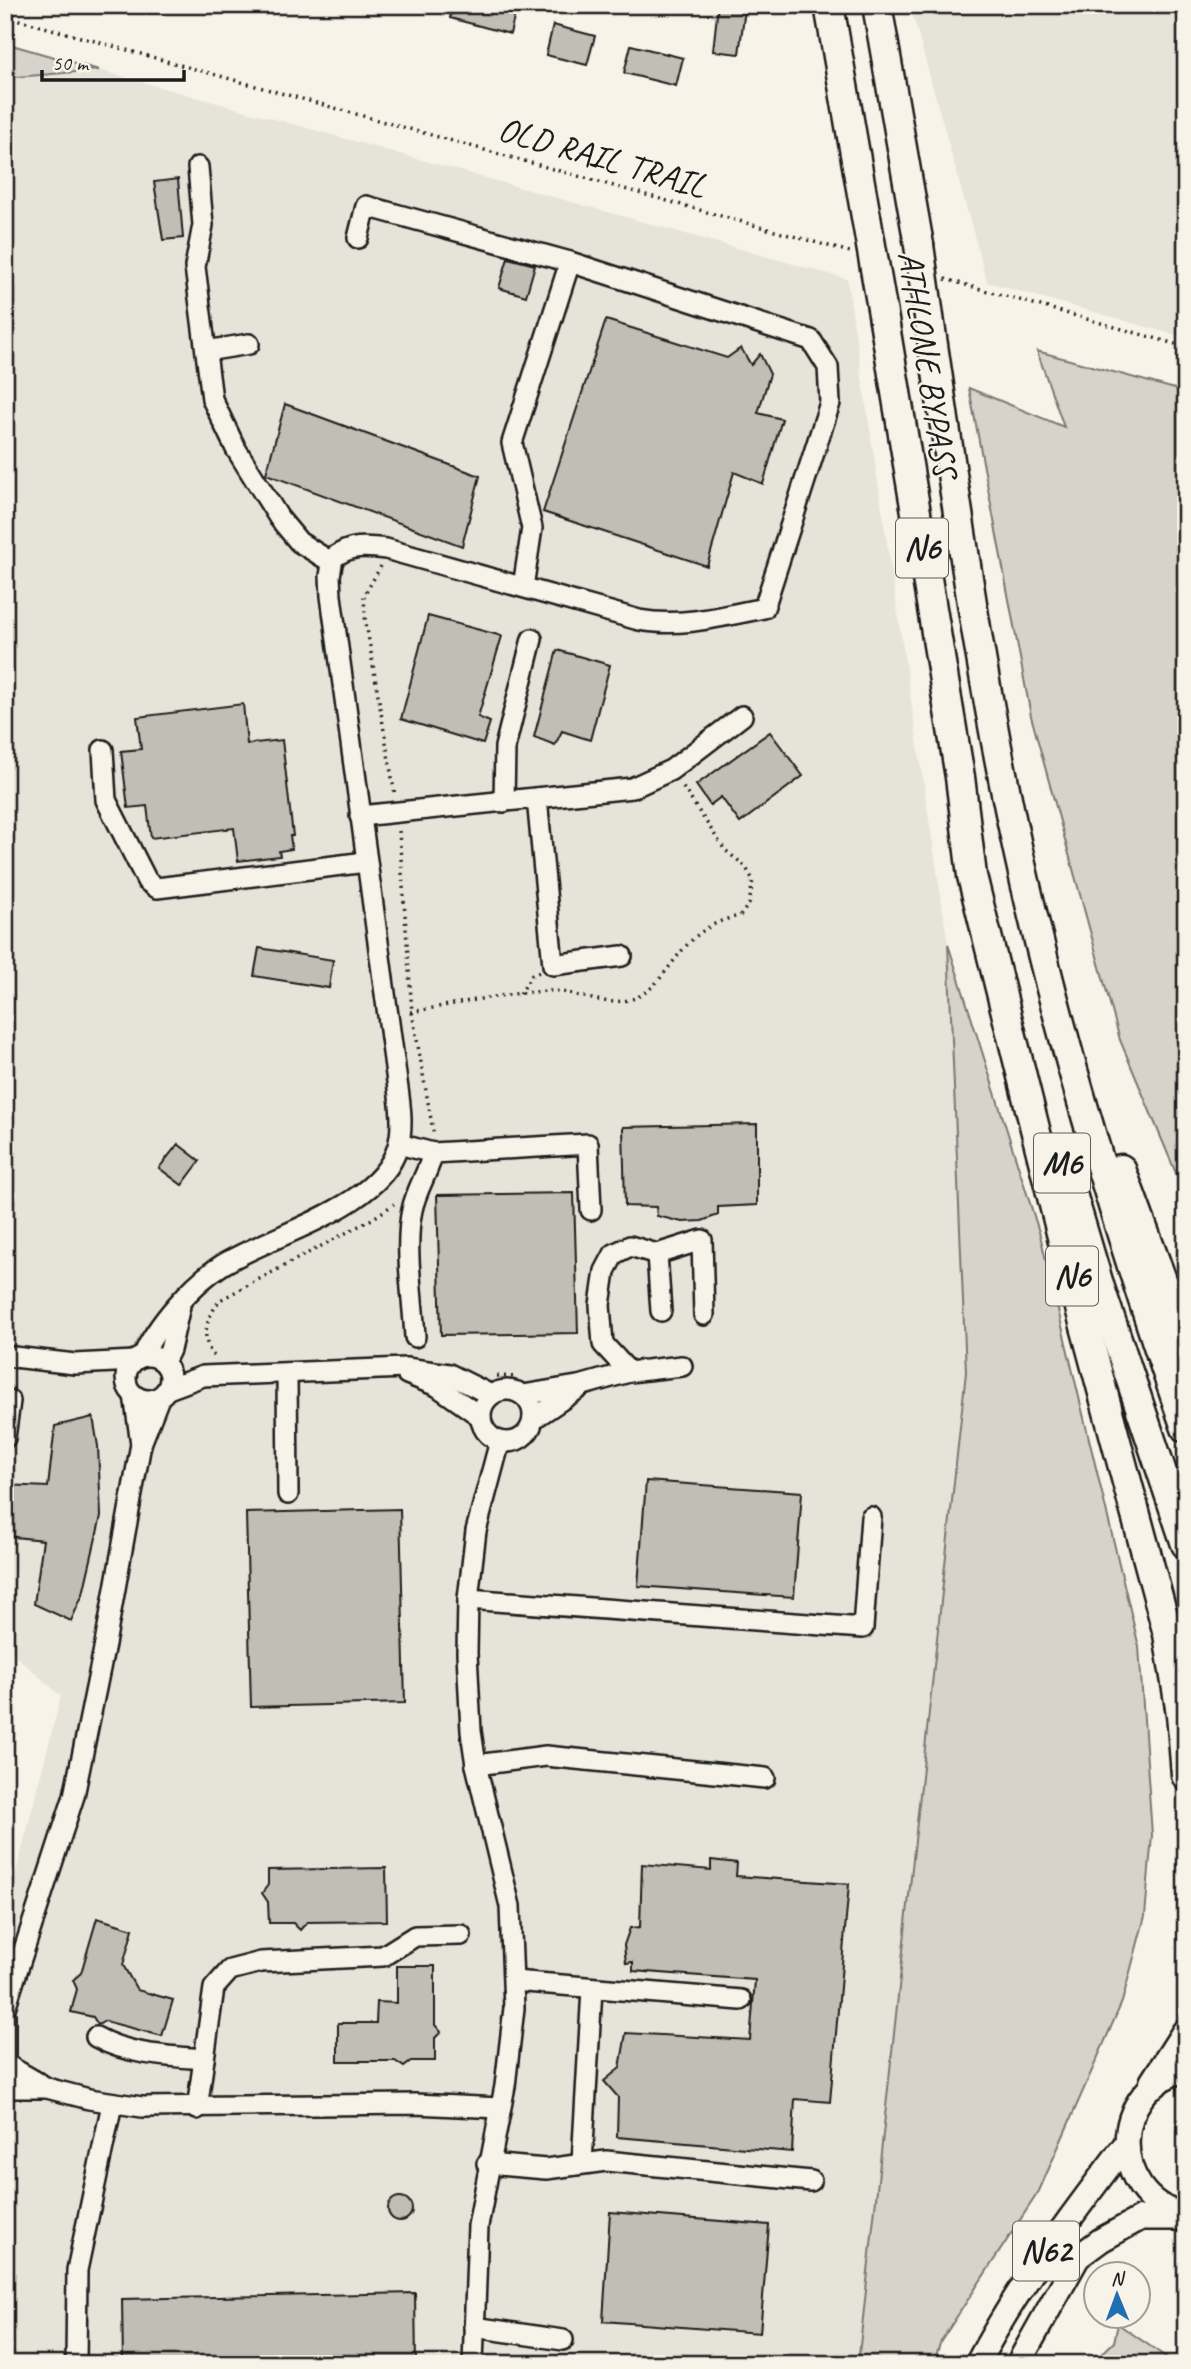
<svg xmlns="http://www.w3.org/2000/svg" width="1191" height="2369" viewBox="0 0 1191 2369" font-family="Caveat,sans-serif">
<rect width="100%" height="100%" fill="#f7f3e8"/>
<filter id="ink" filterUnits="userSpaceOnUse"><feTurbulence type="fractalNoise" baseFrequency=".0143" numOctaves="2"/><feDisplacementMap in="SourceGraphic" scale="14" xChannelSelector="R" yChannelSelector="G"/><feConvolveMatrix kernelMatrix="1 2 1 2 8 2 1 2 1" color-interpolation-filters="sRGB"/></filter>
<g filter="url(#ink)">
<g fill="#e6e3d9">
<path d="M910,5H1186V338L987,282Z"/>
<path d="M99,70L847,279L948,944L966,1372L858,2364H5V1916L61,1696L5,1646V78Z"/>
</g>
<g fill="#d7d3cb" stroke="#7a7874" stroke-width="2">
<path d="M5,43L99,70L5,78Z"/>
<path d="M1037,351L1186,392V1197L1120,1040L1031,716L969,388L1064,427Z"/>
<path d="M948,944L1040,1235L1139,1647L1152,1835L1145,1916L1122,2002L1039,2191L941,2341L933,2364H858L966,1372Z"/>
<path d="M1118,2324L1176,2364H1091L1114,2342Z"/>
</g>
<g fill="#c0beb5" stroke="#1c1c1c" stroke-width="2">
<path d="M453,5H482L515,14L510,34L450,18Z"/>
<path d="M718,5L745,9L739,54L713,51Z"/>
<path d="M553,25L595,36L587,65L546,55Z"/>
<path d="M631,45L683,58L676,86L624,73Z"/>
<path d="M178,179L183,238L163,240L154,182Z"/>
<path d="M508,258L535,265L526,296L499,288Z"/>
<path d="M606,320L727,358L741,348L751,365L760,354L770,374L758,413L782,419L763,484L734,472L707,566L543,512Z"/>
<path d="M285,404L480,476L462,546L266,474Z"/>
<path d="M428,616L502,636L478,717L490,722L483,744L401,719Z"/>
<path d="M557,650L610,665L590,740L562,731L555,745L534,737Z"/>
<path d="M243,704L247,744L282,740L293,836H290L292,849L279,851L280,856L238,861L234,828L151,838L147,806L128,808L121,751L141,749L137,717Z"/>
<path d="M770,732L803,776L740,823L721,797L710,805L696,785Z"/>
<path d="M259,948L333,960L329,988L254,976Z"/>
<path d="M757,1124V1205L718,1207V1215L702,1221L682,1222L657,1216L656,1207L625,1206L623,1127Z"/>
<path d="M178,1144L200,1161L182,1185L159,1168Z"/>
<path d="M574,1193L578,1333L441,1335L437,1195Z"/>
<path d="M93,1417L98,1446L101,1516L83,1594L71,1621L34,1604L43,1540L5,1536V1485L48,1487L55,1426Z"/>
<path d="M646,1481L802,1492L794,1597L638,1586Z"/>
<path d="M400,1509L405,1703L251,1707L246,1513Z"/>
<path d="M711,1860L737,1863L736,1876L849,1884L830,2102L795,2099L792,2152L617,2137L618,2097L604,2081L620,2068L626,2033L750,2040L755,1980L633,1971V1962L626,1963L624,1945L630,1928L640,1927L642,1864L711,1870Z"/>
<path d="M386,1868L387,1921L307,1922L300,1930L293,1923H269L268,1902L262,1893L268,1885V1870Z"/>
<path d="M97,1918L133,1929L123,1965L137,1990L173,2000L162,2036L105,2021L98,2025L93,2017L71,2012L77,1989L73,1980L81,1973Z"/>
<path d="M397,1966H435V2025L441,2032L435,2038V2061H412L404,2067L395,2061H338V2023H376L377,2002L397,2003Z"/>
<circle cx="400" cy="2209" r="12"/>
<path d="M610,2212L769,2225L760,2333L603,2321Z"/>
<path d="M415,2293L416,2364H123L122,2299Z"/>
</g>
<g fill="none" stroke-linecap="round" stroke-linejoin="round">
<g stroke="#1c1c1c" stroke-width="24">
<g id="minor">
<path d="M198,167L203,225L195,267L212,399L236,449L279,518L299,542L331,562"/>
<path d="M358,238L366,206L570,262"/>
<path d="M206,351L249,344"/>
<path d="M103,750L106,800L147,881L157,888L366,862"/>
<path d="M537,798L553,965L622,956"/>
<path d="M504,802L505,747L532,639"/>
<path d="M360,816L632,788L671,770L742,716"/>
<path d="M399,1144L433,1153L588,1144L591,1210"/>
<path d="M657,1254L661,1311"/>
<path d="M415,1337C413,1299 404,1246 412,1210C416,1190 428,1173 433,1153"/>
<circle cx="148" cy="1378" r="22"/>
<path d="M5,1356L75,1364L134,1361"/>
<path d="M143,1356C156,1325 193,1283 222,1265C274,1233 381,1208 398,1146C405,1122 398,1092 395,1067L331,596L330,576L333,558C350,545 365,546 386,549L639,620C681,628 723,616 764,608L830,403L828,367L811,340L570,262L512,443L532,528L523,587"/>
<path d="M164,1362L170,1350L180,1306"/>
<path d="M629,1372L603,1344L600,1305L605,1271L614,1254L630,1246L657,1254L702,1240L704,1315"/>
<path d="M287,1373L288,1494"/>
<path d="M407,1374L437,1386L481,1417"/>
<path d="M168,1389L203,1376L406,1368L449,1374L491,1395"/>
<circle cx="507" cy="1416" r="26"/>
<path d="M134,1395L141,1444"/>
<path d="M523,1395L583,1385L629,1372L682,1366"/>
<path d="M533,1419L579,1388"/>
<path d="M5,1438L10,1401"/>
<path d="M468,1599L863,1628L871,1517"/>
<path d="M476,1765L546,1756L765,1778"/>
<path d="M514,1981L741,2000"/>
<path d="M5,2008L74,1796L105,1644L141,1444L159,1398"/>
<path d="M5,2015V2055"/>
<path d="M96,2037C128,2055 168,2056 204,2059"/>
<path d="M7,2065L47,2088"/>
<path d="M5,2088H47L89,2099L142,2107L415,2104L500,2108"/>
<path d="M197,2109L214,1988L230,1970L261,1962L383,1956L415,1936L461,1935"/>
<path d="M582,2163L592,1989"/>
<path d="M487,2164L546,2169L606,2161L811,2181"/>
<path d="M474,2327L563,2340"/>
<path d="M76,2364L77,2270L112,2104"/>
<path d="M473,2364L478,2226L505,2086L514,2008L510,1906L476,1765L471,1731L467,1653L468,1599L476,1531L500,1441"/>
</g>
</g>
<g stroke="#1c1c1c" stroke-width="28">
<g id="major">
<path d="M1183,2215C1107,2196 1109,2086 1186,2070"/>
<path d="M977,2364C1018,2286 1071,2216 1125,2145"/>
<path d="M1018,2364L1078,2257L1101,2240L1141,2218H1186"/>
</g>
</g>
<g stroke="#1c1c1c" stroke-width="33">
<g id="highway">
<path d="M829,5L866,217"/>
<path d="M877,5L919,245"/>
<path d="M884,320L960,777L972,876L1076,1293L1168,1634L1181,1714L1186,1775"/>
<path d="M932,338C959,520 984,703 1025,882C1067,1067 1124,1249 1186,1428"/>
<path d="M1064,1167L1100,1288L1186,1544"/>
<path d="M1121,1169L1186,1345"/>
<path d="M1154,2083L1186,2033"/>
</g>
</g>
<g stroke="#1c1c1c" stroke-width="3.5" stroke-dasharray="2 5" stroke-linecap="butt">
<path d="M5,16L850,252"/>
<path d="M945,279L1186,347"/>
<path d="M381,566L364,596L365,617L395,796"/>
<path d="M399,831L412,1012L434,1136"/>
<path d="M520,994L532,975L539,972"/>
<path d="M411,1012C456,1004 503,993 549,991C575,990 598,1007 628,1000C671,991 674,927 740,916L749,904L753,880L745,866L725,850L682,786"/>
<path d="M214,1356C199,1339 207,1317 220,1300L372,1219L394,1204"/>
<path d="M497,1376L517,1377"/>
</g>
<use href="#minor" stroke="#f7f3e8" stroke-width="19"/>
<use href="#major" stroke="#f7f3e8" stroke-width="23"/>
<use href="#highway" stroke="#f7f3e8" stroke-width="28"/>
<g stroke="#1c1c1c" stroke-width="33" stroke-linecap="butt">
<g id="highway-bridge">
<path d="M866,217L884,320"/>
<path d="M919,245L932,338"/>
</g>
</g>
<use href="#highway-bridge" stroke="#f7f3e8" stroke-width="28"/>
</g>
</g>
<g text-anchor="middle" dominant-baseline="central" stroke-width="5" stroke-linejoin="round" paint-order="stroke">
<g fill="#f7f3e8" stroke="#5e5c59" stroke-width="2">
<rect x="896" y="518.5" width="52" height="59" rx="5"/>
<rect x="1034" y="1133.5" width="56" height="59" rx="5"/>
<rect x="1046" y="1246.5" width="52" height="59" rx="5"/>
<rect x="1013" y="2221.5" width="66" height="59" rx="5"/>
</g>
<g font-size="33" font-weight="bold" fill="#1c1c1c">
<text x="922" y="548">N6</text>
<text x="1062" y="1163">M6</text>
<text x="1072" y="1276">N6</text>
<text x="1046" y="2251">N62</text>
</g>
<g font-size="35" fill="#1c1c1c" stroke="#f7f3e8">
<text transform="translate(602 157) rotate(16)">OLD RAIL TRAIL</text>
<text transform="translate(928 364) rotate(81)">ATHLONE BYPASS</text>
</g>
</g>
<rect width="1191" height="2369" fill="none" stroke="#f7f3e8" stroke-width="28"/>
<rect x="14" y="14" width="1163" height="2341" fill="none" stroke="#1c1c1c" stroke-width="2.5" filter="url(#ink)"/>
<g transform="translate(1117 2295) rotate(359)"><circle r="33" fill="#f7f3e8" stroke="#9f9d96" stroke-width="2"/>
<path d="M0-5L12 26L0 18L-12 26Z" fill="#1f6fb2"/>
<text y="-10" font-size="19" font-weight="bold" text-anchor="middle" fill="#1c1c1c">N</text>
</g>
<path d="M42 70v10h142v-10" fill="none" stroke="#1c1c1c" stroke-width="3.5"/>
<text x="52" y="70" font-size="21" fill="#1c1c1c" stroke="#f7f3e8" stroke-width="5" paint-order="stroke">50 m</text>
</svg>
